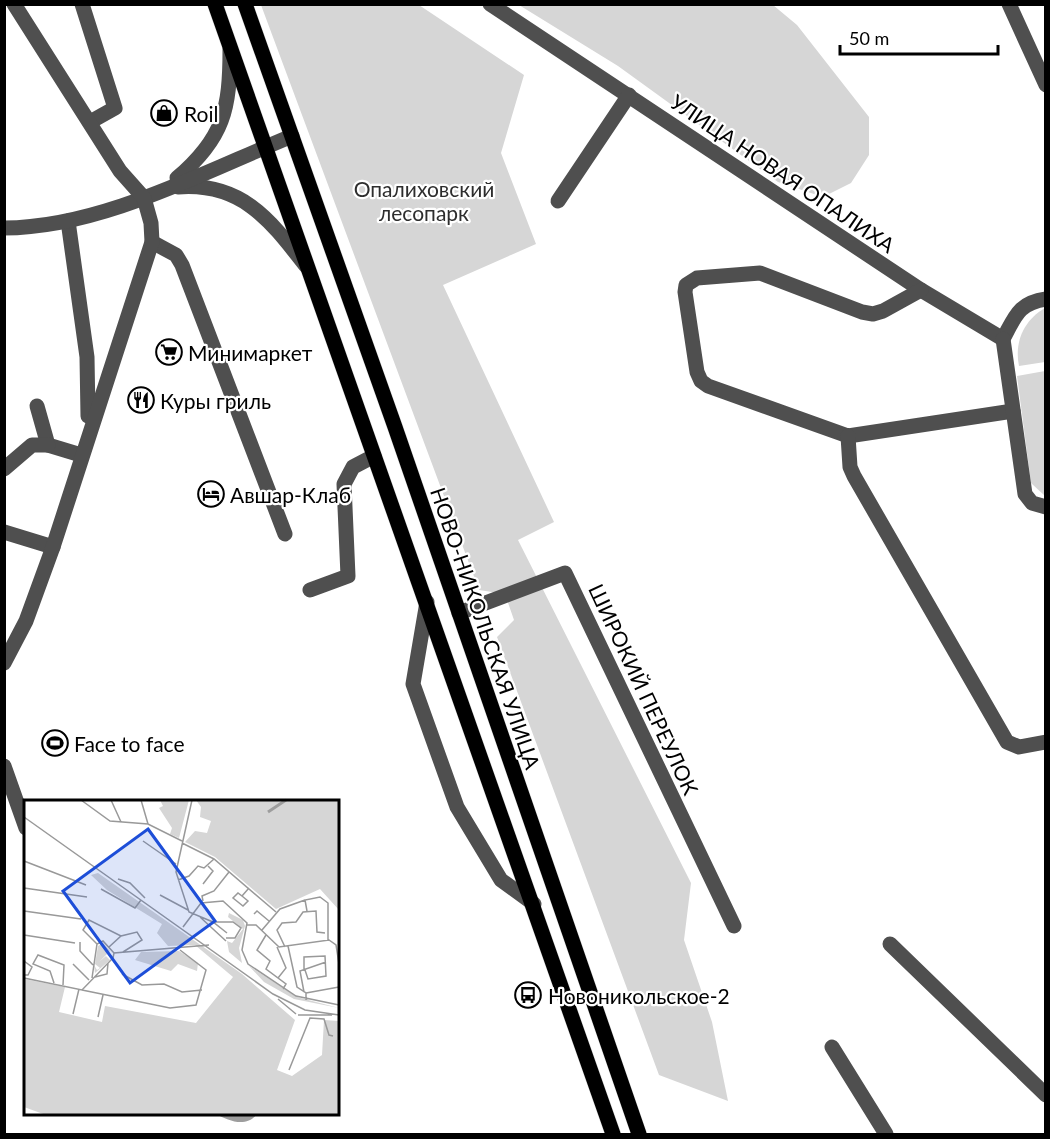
<svg xmlns="http://www.w3.org/2000/svg" width="1050" height="1139" viewBox="0 0 1050 1139" font-family="Lato,sans-serif">
<rect width="100%" height="100%" fill="#fff"/>
<g fill="#d6d6d6">
<path d="M261,5H419L524,75L501,153L536,244L443,285L554,522L518,540L691,883L684,940L712,1022L728,1101L659,1075L497,637L514,620L505,594L479,590Z"/>
<path d="M519,5H773L797,25L869,117V155L851,183L823,197L778,182L618,66Z"/>
<path d="M1045,308V362L1019,366C1014,342 1024,320 1045,308Z"/>
<path d="M1045,371V496L1031,483L1017,376Z"/>
</g>
<path fill="#9d9d9d" d="M216,1114H257C246,1128 229,1121 216,1114Z"/>
<g fill="none" stroke-linecap="round" stroke-linejoin="round">
<g stroke="#dbdbdb" stroke-width="16">
<g id="major">
<path d="M215,4L613,1134"/>
<path d="M245,4L395,427L639,1134"/>
</g>
</g>
<g stroke="#4f4f4f" stroke-width="15">
<path d="M82,4L115,108L90,122"/>
<path d="M490,4L921,290L1003,339C1015,317 1018,303 1046,299"/>
<path d="M1009,4L1046,85"/>
<path d="M177,178C224,138 230,109 230,49"/>
<path d="M178,187C242,182 270,220 306,266"/>
<path d="M558,201L629,95"/>
<path d="M68,221L87,357L88,416"/>
<path d="M4,228C100,228 204,172 292,136"/>
<path d="M152,242L176,255L182,265L285,534"/>
<path d="M921,290L883,311L873,314L862,312L760,273L697,278L686,285L685,292L697,372L701,381L708,386L848,436L1013,411"/>
<path d="M1003,339L1025,494L1032,503L1046,507"/>
<path d="M37,406L48,445L81,455"/>
<path d="M848,436L850,467L854,476L1007,742L1019,747L1046,742"/>
<path d="M4,469L32,445H48"/>
<path d="M4,532L53,547"/>
<path d="M310,590L348,576L344,484L353,467L374,456"/>
<path d="M427,602L413,684L457,807L501,880L534,904"/>
<path d="M459,613L565,573L734,926"/>
<path d="M4,663L26,621L53,547L152,242L151,223L144,198L120,171L14,4"/>
<path d="M4,766L26,828"/>
<path d="M890,944L1046,1095"/>
<path d="M832,1047L886,1134"/>
</g>
<use href="#major" stroke="#000" stroke-width="15"/>
</g>
<defs>
<g id="shop-ring" transform="scale(1.35)"><circle r="9.5" fill="#fff" stroke="#000" stroke-width="1.5"/><path d="M-5-2.5h2.3a2.7 3.5 0 0 1 5.4 0H5L5.5 6h-11ZM-1.5-2.5h3a1.5 2.3 0 0 0-3 0Z" fill="#000"/></g>
<g id="supermarket-ring" transform="scale(1.35)"><circle r="9.5" fill="#fff" stroke="#000" stroke-width="1.5"/><path d="M-6-5.5h2.5l.6 2H6L4.5 2H-2.5L-4.4-4H-6ZM-1.5 3.2a1.3 1.3 0 1 0 .1 0ZM3 3.2a1.3 1.3 0 1 0 .1 0Z" fill="#000"/></g>
<g id="restaurant-ring" transform="scale(1.35)"><circle r="9.5" fill="#fff" stroke="#000" stroke-width="1.5"/><path d="M-5-6h1v4h1v-4h1v4h1v-4h1v5L-1.5 .5V6h-2V.5L-5-1ZM5-6V6H3V1.5H1.5Q1.5-4 5-6Z" fill="#000"/></g>
<g id="hotel-ring" transform="scale(1.35)"><circle r="9.5" fill="#fff" stroke="#000" stroke-width="1.5"/><path d="M-6-4.5h1.5V1H6V5H4.5V3h-9V5H-6ZM-4 0a1.8 1.8 0 1 1 3.6 0ZM.5 0V-2.5h3Q6-2.5 6 0Z" fill="#000"/></g>
<g id="stadium-ring" transform="scale(1.35)"><circle r="9.5" fill="#fff" stroke="#000" stroke-width="1.5"/><path d="M0-5a6.5 5 0 1 0 0 10a6.5 5 0 1 0 0-10ZM-3.5-1.8h7v3.6h-7Z" fill="#000"/></g>
<g id="bus-ring" transform="scale(1.35)"><circle r="9.5" fill="#fff" stroke="#000" stroke-width="1.5"/><path d="M-5-6H5V4H4V6H2V4H-2V6H-4V4H-5ZM-3.5-4V0h7V-4ZM-3.5 1.2v1.5H-2V1.2ZM2 1.2v1.5H3.5V1.2Z" fill="#000"/></g>
</defs>
<g fill-rule="evenodd">
<use href="#shop-ring" x="164" y="113"/>
<use href="#supermarket-ring" x="169" y="352"/>
<use href="#restaurant-ring" x="141" y="400"/>
<use href="#hotel-ring" x="211" y="494"/>
<use href="#stadium-ring" x="55" y="743"/>
<use href="#bus-ring" x="528" y="995"/>
</g>
<g text-anchor="middle" dominant-baseline="central" stroke-width="4.5" stroke-linejoin="round" paint-order="stroke">
<g font-size="21" fill="#000" stroke="#fff" text-anchor="start">
<text x="184" y="113">Roil</text>
<text x="188" y="352">Минимаркет</text>
<text x="160" y="400">Куры гриль</text>
<text x="230" y="494">Авшар-Клаб</text>
<text x="74" y="743">Face to face</text>
<text x="548" y="995">Новоникольское-2</text>
</g>
<g font-size="21" fill="#000" stroke="#fff">
<text transform="translate(783 173) rotate(34)">УЛИЦА НОВАЯ ОПАЛИХА</text>
<text transform="translate(486 628) rotate(71)">НОВО-НИКОЛЬСКАЯ УЛИЦА</text>
<text transform="translate(644 689) rotate(65)">ШИРОКИЙ ПЕРЕУЛОК</text>
</g>
<g font-size="21" fill="#2d2d2d" stroke="#fff">
<text x="424" y="188">Опалиховский<tspan x="424" dy="24">лесопарк</tspan></text>
</g>
</g>
<g transform="translate(24 800)">
<rect width="315" height="315" fill="#fff"/>
<path d="M136,0H165L155,38L146,34L148,28L135,8L139,6ZM172,0H315V110L296,89L252,109L191,57L161,42L171,31L183,33L187,21L176,17L177,7ZM74,73L218,174L271,220L253,270L268,276L298,255L300,220L315,221V315H22L0,307V179L41,187L35,212L78,222L81,206L172,223L209,177L171,145L144,146L133,133L138,124L83,90L67,75ZM205,113L219,120L221,126L215,148L218,163L205,152L203,141L208,143L219,129L204,117ZM79,143L86,151L75,162L82,156L86,160L71,173L70,165L73,170L76,168L71,164L74,146ZM155,151L174,163L173,171L154,164L147,171L111,160L117,152ZM225,166L273,197L315,208L270,199L240,182Z" fill="#d6d6d6"/>
<path fill="none" stroke="#9d9d9d" stroke-width="3" d="M244,12L262,0"/>
<path fill="none" stroke="#999" stroke-width="1.5" d="M57,0L86,21L124,24L158,41M87,0L97,22M117,0L124,24M168,0L152,72L165,112L189,122L203,133M0,17L249,194L281,210L315,215M119,41L152,64M158,43L190,59L252,112M0,61L62,85M94,79L106,83L121,98M154,80L165,76L174,66L180,68L190,59M179,84L189,71L184,66M0,88L63,97M77,89L111,108L117,100M136,95L164,110M218,96L224,101L219,106L209,98L214,93L218,96L225,88M179,101L178,96L190,91L205,72M0,111L57,119M283,111L281,100L296,97L304,103V140M230,114L233,111L245,121M176,117L202,141M190,122H209L217,128L211,138H202M223,125H232L255,147L305,140L312,145L315,164M159,127L177,103L199,101L223,123L218,150L224,164L272,196L315,205M238,130L256,109L281,100M0,135L51,143M242,135L233,150L246,161L242,169L262,184L259,189M56,142V151L69,165M73,144L59,130L65,120L97,136M264,146L273,187L282,193V200M85,147L97,136L113,132L118,140L99,152M253,147L262,168L254,178M261,147L253,130L258,123L272,122L279,112L292,111L293,132L301,133M0,161L8,167L4,175H0M49,164L65,180M280,171V157L301,156L302,176L284,179L281,170M98,174L118,185L140,184L158,192L178,190M71,177L83,174L84,163M0,178L58,190L89,158L90,153L185,145M68,178L73,144L79,141L90,153M30,183L26,171L9,164L14,155L40,165L39,185M58,190L146,208L172,205L182,170L156,150M280,192L276,171L302,162M282,193L315,187M254,199L272,214M49,214L55,189M274,215H308M74,217L79,195M265,270L286,218L300,219L305,235L309,236"/>
<path fill="#1d4ed8" fill-opacity="0.15" stroke="#1d4ed8" stroke-width="3" d="M124,29L191,121L106,183L39,91Z"/>
<rect width="315" height="315" fill="none" stroke="#000" stroke-width="3"/>
</g>
<rect width="1050" height="1139" fill="none" stroke="#000000" stroke-width="12"/>
<path d="M840 45v9h158v-9" fill="none" stroke="#000000" stroke-width="3"/>
<text x="849" y="45" font-size="18" fill="#000000" stroke="#ffffff" stroke-width="4.5" paint-order="stroke">50 m</text>
</svg>
